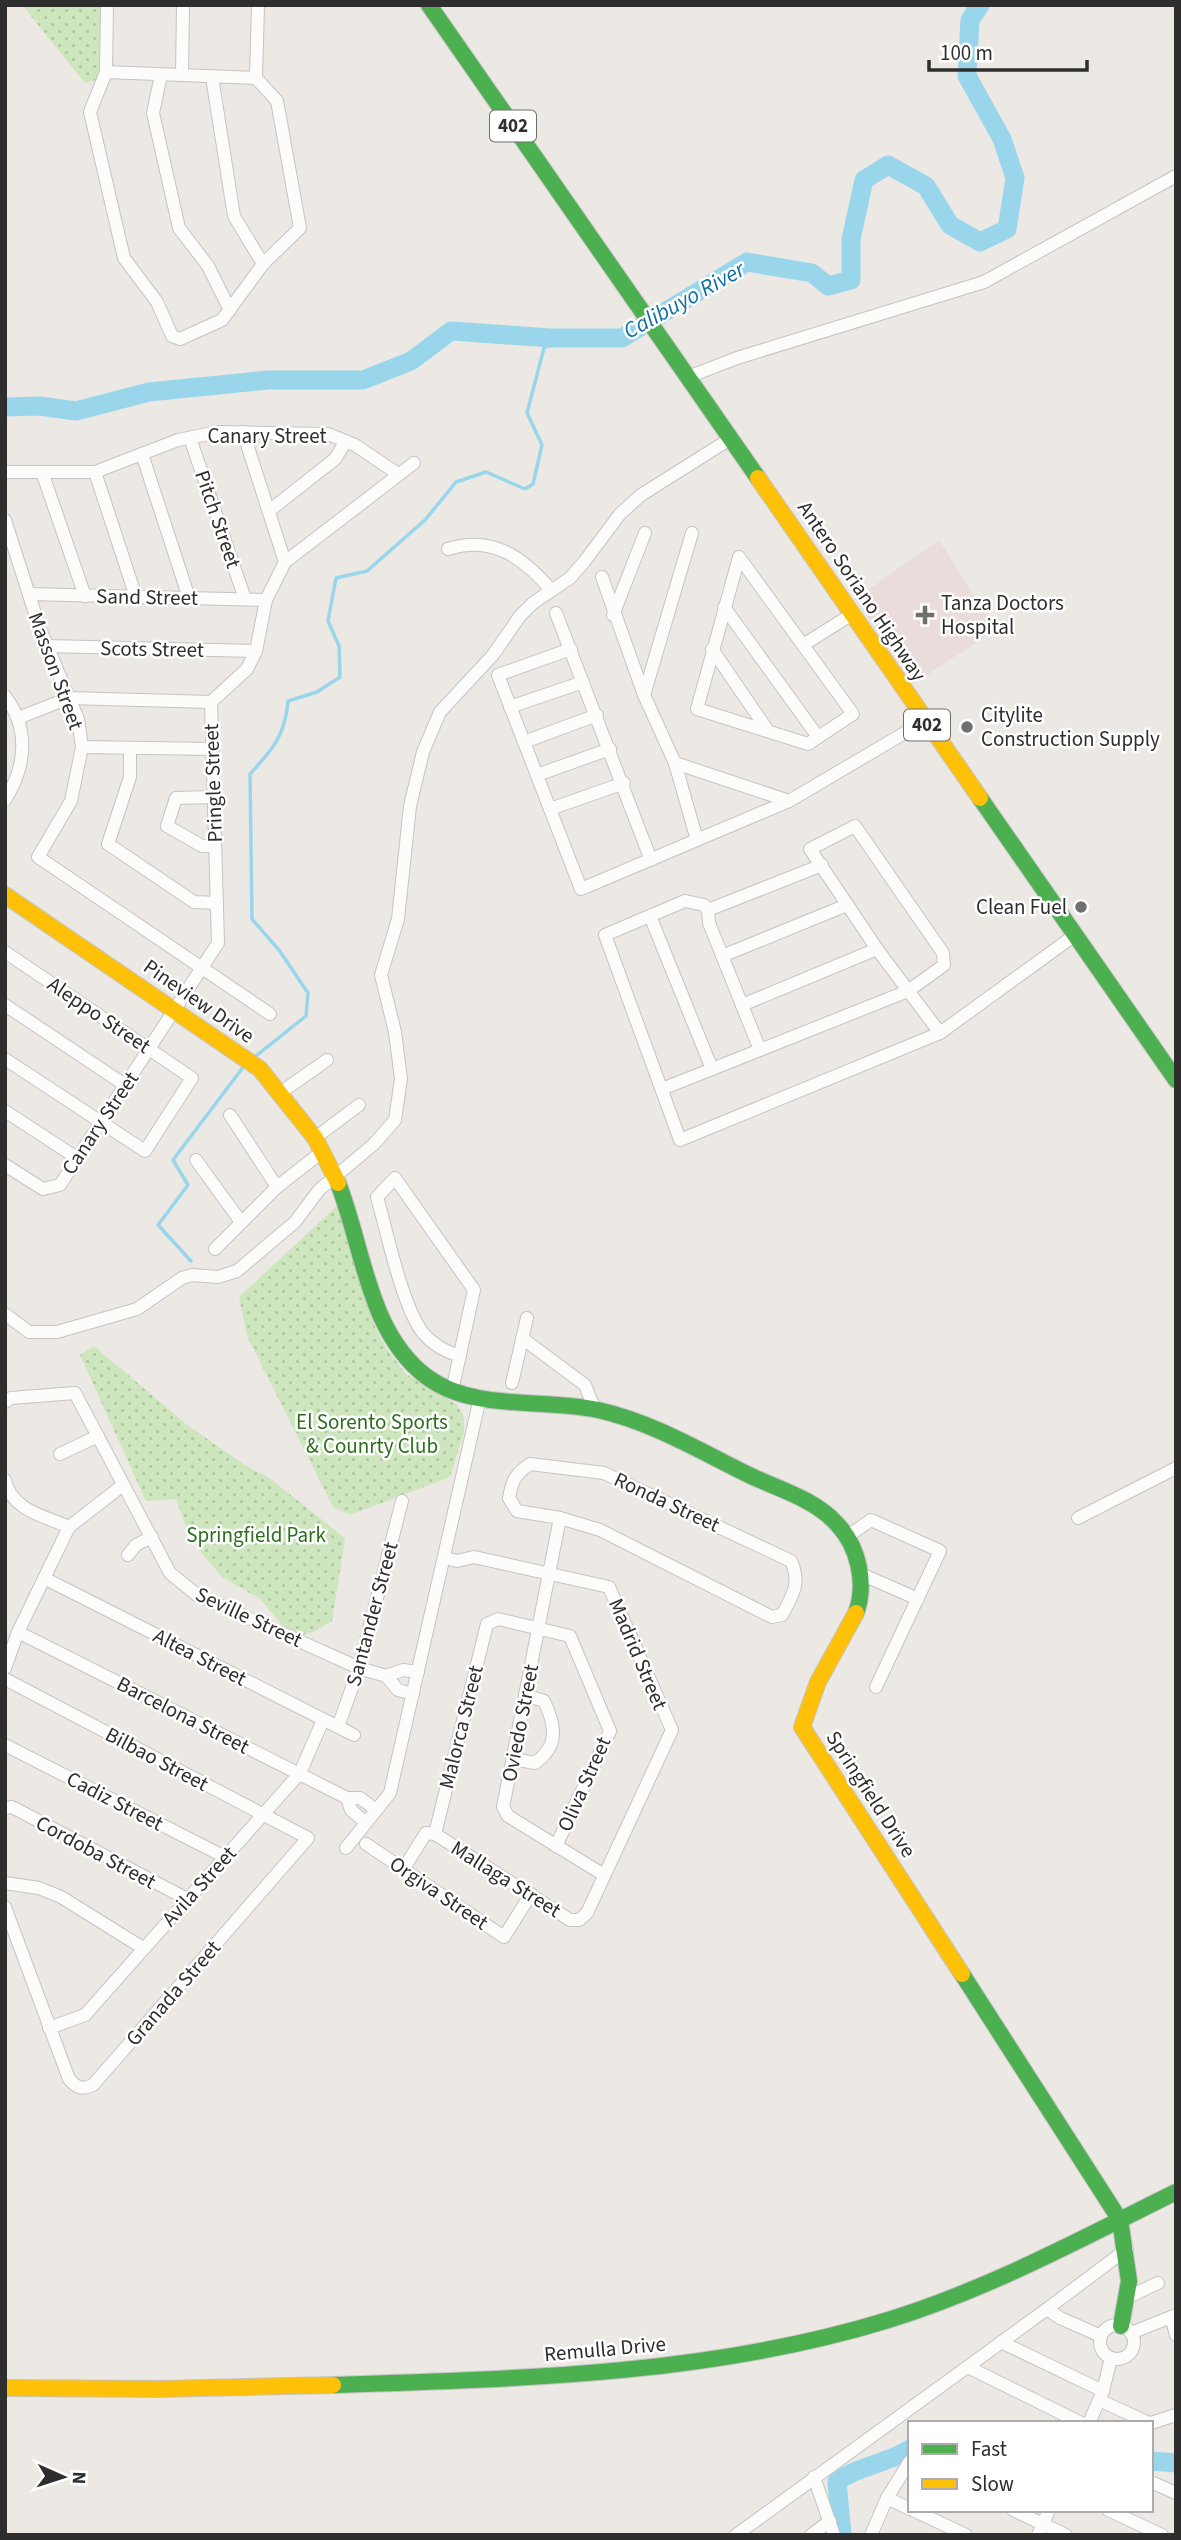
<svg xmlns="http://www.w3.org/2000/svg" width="1181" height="2540" viewBox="0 0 1181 2540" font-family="'Source Sans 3',sans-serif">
<defs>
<pattern id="park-dots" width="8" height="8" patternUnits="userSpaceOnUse" patternTransform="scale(1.75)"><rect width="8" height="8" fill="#cee6be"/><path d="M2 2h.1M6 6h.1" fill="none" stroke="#b1c6a4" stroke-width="1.8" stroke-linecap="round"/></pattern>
</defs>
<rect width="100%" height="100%" fill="#ece8e4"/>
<path fill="#e9dcdb" d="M939,540L995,630L912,685L855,599Z"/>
<g fill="url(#park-dots)">
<path d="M22,5H104L102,65L96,80L85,83Z"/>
<path d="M339,1204L375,1327L387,1350L406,1374L456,1404L464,1416V1432L450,1477L350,1515L333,1507L247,1336L239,1297Z"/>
<path d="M94,1346L186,1424L246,1466L268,1477L345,1538L332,1621L315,1631L293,1638L260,1599L222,1577L204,1556L189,1535L176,1499L146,1501L80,1355Z"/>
</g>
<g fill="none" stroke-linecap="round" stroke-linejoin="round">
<g stroke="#99d6ec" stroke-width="3.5">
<path d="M252,1059L306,1016L308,993L279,950L252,919L250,774C273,749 285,736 288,701L317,692L340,677L339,646L328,621L336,578L367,571L425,520L456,482L486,472L525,489L533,484L542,445L527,413L544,348L560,338"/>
<path d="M191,1261L158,1225L188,1185L173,1160L244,1066"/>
</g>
<g stroke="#99d6ec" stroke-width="19">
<path d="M5,407L40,406L76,411L149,392L268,380H363L411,361L451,331L551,338H622L747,262L812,273L828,286L851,280V239L864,180L888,165L926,186L950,225L980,242L1007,229L1015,178L1002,139L967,76L970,20L980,5"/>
<path d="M1151,2461L1176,2463"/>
<path d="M842,2535L837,2482C857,2466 886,2464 910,2449"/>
</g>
<g stroke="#c5c4c5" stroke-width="14">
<g id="street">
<path d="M107,5L106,72L90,112L124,258L157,302L172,336L180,339L222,320L263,264L300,228L277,101L256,78L258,5"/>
<path d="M106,72L256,78"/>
<path d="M161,75L153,113L179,228L208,266L230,310"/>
<path d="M182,75L183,5"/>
<path d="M212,77L234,216L263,264"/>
<path d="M688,377L737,358L984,282L1176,176"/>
<path d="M243,432L285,562"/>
<path d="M190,438L245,599"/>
<path d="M142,454L189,598"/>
<path d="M5,472H95L178,440L218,432L328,434L355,445L398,474"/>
<path d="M42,472L85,596"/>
<path d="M95,472L136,597"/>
<path d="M269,511L335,459L346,441"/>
<path d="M5,520L40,629L78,719L82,747L71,801L38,857L270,1014"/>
<path d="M448,549C492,535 523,557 551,590"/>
<path d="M739,557L853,714L808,744L697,709Z"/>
<path d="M602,577L644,695L675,763L697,840"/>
<path d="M29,594L266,600"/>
<path d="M724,607L818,737"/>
<path d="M556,613L651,860"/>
<path d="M613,615L645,533"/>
<path d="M803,645L854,613"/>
<path d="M47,646L256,651"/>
<path d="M571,649L498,675L581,889L789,801L925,721"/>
<path d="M712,649L768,731"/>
<path d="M644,695L692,533"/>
<path d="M5,696C30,729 26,767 5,800"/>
<path d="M510,707L583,682"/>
<path d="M18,718L69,698L211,702"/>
<path d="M524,742L597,715"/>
<path d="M82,747L213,749"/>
<path d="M130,748V777L108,844L194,902L217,903"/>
<path d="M675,763L789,801"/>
<path d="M537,775L610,749"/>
<path d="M214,797L176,798L167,826L202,846H215"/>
<path d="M550,809L624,783"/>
<path d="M822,865L708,910L704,905L685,901L605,935L680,1140L940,1033L1075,935"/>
<path d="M708,910L709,923L760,1050"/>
<path d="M650,916L712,1069"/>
<path d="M5,952L192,1078L145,1151L5,1059"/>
<path d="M722,956L847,905"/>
<path d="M5,1005L125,1085"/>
<path d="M742,1005L877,949"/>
<path d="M662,1089L908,991L944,965L943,953L855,826L810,849L877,949L940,1033"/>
<path d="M280,1093L327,1060"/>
<path d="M5,1111L77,1158"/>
<path d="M230,1115L277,1187"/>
<path d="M315,1138L359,1105"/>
<path d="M196,1160L241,1222"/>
<path d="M5,1165L43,1189L60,1185L218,943L211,702L247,669L256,651L266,600L285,562L414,463"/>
<path d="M215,1249L277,1187L323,1151"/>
<path d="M5,1314L29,1332H57L137,1309L182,1278L192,1275L218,1277L237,1271L295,1222L319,1190L374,1144L395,1120L401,1079L395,1032L381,975L398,919L410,806L423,752L440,712L493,655L520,616L533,603L570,578L584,562L620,514L641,495L730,439"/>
<path d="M522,1338L585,1385L595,1410"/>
<path d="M512,1383L527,1318"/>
<path d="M452,1391L474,1290L395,1178L377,1197C387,1232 402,1306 423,1333C433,1345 446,1352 460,1356"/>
<path d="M5,1402L11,1398L75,1393L170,1573L197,1595L359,1668L386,1676L398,1690L413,1694"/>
<path d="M60,1454L98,1436"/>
<path d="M530,1464L604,1473L791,1561C801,1583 793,1595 782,1615L772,1617L600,1530L560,1518L517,1511L509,1498C512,1481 515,1474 530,1464Z"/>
<path d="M5,1480C11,1510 44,1516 69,1527"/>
<path d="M560,1518L503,1807L508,1816L604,1875"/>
<path d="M1078,1518L1176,1468"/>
<path d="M848,1536L871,1520L940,1551L876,1687"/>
<path d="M128,1555L136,1545L152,1537"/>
<path d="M861,1574L918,1599"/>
<path d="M46,1579L354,1735"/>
<path d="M18,1632L347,1798"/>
<path d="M5,1668L18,1632L69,1527L123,1485"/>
<path d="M386,1676L403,1670L418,1672"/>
<path d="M5,1679L308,1838L93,2085C82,2090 77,2088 69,2079L5,1907"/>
<path d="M338,1727L359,1668L402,1501"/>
<path d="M5,1745L225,1857"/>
<path d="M513,1759L535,1763C559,1746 556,1726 544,1701L525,1695"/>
<path d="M5,1808L12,1807L187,1899"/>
<path d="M365,1822L351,1810L347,1798H360L376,1810"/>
<path d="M435,1834L570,1920H579L587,1913L672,1730L609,1587L474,1557L457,1561L445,1558"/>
<path d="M366,1844L504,1937L531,1894"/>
<path d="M346,1848L390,1793L480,1398"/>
<path d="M404,1868L426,1833L435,1834L487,1624L498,1619L570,1636L610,1731L556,1846"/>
<path d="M5,1883L39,1888L61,1897L143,1948"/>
<path d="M49,2028L85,2015L300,1773L323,1720"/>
<path d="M1126,2298L1158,2283"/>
<path d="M1047,2309L1127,2249"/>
<path d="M1171,2317L1176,2335"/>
<circle cx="1117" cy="2342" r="17"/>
<path d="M1131,2333L1176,2315"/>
<path d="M1001,2342L1103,2391"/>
<path d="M968,2367L1081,2423"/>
<path d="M1099,2400L1149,2423"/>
<path d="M1089,2423L1103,2391L1111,2358"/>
<path d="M1151,2423L1176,2415"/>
<path d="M814,2477L834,2535"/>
<path d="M1151,2482L1176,2493"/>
<path d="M887,2498L910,2509"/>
<path d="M913,2510L966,2535"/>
<path d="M1013,2510L1066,2535"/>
<path d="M1108,2510L1162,2535"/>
<path d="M736,2535L1047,2309L1060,2318L1101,2336"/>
<path d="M811,2535L830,2521"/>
<path d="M871,2535L887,2498L910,2461"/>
<path d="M1038,2535L1049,2510"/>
</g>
</g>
<g stroke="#c5c4c5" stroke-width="18">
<g id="fast">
<path d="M429,5L758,478"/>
<path d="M980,798L1176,1080"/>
<path d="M338,1183C364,1249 368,1333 427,1377C474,1412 544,1398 598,1410C652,1422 700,1451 749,1475C778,1489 815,1499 837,1524C858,1546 867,1583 856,1613"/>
<path d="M962,1974L1120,2220L1129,2281L1121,2326"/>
<path d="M333,2385C517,2379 708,2375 885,2321C987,2290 1081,2239 1176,2192"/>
</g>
</g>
<g stroke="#c5c4c5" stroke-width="18">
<g id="slow">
<path d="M758,478L980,798"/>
<path d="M5,895L260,1069L315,1138L338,1183"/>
<path d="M856,1613L818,1682L802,1727L962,1974"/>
<path d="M5,2388L160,2389L333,2385"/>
</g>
</g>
<use href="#street" stroke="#fcfcfb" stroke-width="12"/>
<use href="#fast" stroke="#4caf50" stroke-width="16"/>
<use href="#slow" stroke="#ffc107" stroke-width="16"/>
</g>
<g fill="#706f6e" stroke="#fff" stroke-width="2.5">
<path d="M921.5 604.5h7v7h7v7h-7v7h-7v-7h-7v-7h7z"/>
<circle cx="967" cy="727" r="7"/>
<circle cx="1081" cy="907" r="7"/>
</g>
<g text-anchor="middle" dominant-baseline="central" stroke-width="5" stroke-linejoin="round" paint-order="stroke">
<g fill="#fff" stroke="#6d6d6d" stroke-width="2">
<rect x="490" y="110.5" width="46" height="31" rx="5"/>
<rect x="904" y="709.5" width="46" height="31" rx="5"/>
</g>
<g font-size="19" font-weight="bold" fill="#2e2e2e">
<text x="513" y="126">402</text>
<text x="927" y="725">402</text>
</g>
<g font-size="21" fill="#2e2e2e" stroke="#fff">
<text x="267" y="436">Canary Street</text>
<text transform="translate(218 519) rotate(71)">Pitch Street</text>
<text transform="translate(862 591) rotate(56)">Antero Soriano Highway</text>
<text transform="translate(147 597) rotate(1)">Sand Street</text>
<text transform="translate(152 649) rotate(1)">Scots Street</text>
<text transform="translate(56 671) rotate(70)">Masson Street</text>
<text transform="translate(213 783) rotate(-92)">Pringle Street</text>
<text transform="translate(199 1001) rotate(35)">Pineview Drive</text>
<text transform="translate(99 1015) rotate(34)">Aleppo Street</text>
<text transform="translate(100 1123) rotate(-56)">Canary Street</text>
<text transform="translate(667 1502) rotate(25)">Ronda Street</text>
<text transform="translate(372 1614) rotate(-75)">Santander Street</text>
<text transform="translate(249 1617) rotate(25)">Seville Street</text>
<text transform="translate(638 1654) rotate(67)">Madrid Street</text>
<text transform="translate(200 1657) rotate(27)">Altea Street</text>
<text transform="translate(183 1715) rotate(27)">Barcelona Street</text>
<text transform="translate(520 1723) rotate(-79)">Oviedo Street</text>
<text transform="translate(461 1727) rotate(-76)">Malorca Street</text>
<text transform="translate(157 1759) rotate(28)">Bilbao Street</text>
<text transform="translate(584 1784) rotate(-66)">Oliva Street</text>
<text transform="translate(871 1794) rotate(57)">Springfield Drive</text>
<text transform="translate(115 1801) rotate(27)">Cadiz Street</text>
<text transform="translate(96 1852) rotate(28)">Cordoba Street</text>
<text transform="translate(506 1879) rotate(32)">Mallaga Street</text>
<text transform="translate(199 1886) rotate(-48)">Avila Street</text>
<text transform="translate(439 1893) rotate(34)">Orgiva Street</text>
<text transform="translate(173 1993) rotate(-49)">Granada Street</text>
<text transform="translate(605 2349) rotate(-5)">Remulla Drive</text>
</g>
<g font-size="21" fill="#2e2e2e" stroke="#fff" text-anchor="start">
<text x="941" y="603">Tanza Doctors<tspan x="941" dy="24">Hospital</tspan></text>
<text x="981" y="715">Citylite<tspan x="981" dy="24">Construction Supply</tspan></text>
<text x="1067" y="907" text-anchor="end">Clean Fuel</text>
</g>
<g font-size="21" fill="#2c6e1b" stroke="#fff">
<text x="372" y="1422">El Sorento Sports<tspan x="372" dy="24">&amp; Counrty Club</tspan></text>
<text x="256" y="1535">Springfield Park</text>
</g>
<g font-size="23" font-style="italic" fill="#0d6fa3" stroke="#fff">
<text transform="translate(684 300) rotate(-29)">Calibuyo River</text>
</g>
</g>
<rect width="1181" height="2540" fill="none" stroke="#2e2e2e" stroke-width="14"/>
<rect x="908" y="2421" width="245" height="91" fill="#ffffff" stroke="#ababab" stroke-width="2"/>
<rect x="922" y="2444" width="35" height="10" fill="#4caf50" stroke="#ababab" stroke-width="2"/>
<text x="971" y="2456" font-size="21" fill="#2e2e2e">Fast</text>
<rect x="922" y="2479" width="35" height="10" fill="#ffc107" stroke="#ababab" stroke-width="2"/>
<text x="971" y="2491" font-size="21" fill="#2e2e2e">Slow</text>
<g transform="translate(63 2477) rotate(93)" stroke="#ffffff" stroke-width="5" paint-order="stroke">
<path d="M0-5L12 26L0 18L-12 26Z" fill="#2e2e2e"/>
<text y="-10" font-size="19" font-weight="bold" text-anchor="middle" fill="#2e2e2e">N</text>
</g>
<path d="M929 60v10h158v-10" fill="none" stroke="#2e2e2e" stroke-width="3.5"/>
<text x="940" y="60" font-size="21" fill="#2e2e2e" stroke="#ffffff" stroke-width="5" paint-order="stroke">100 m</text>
</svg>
